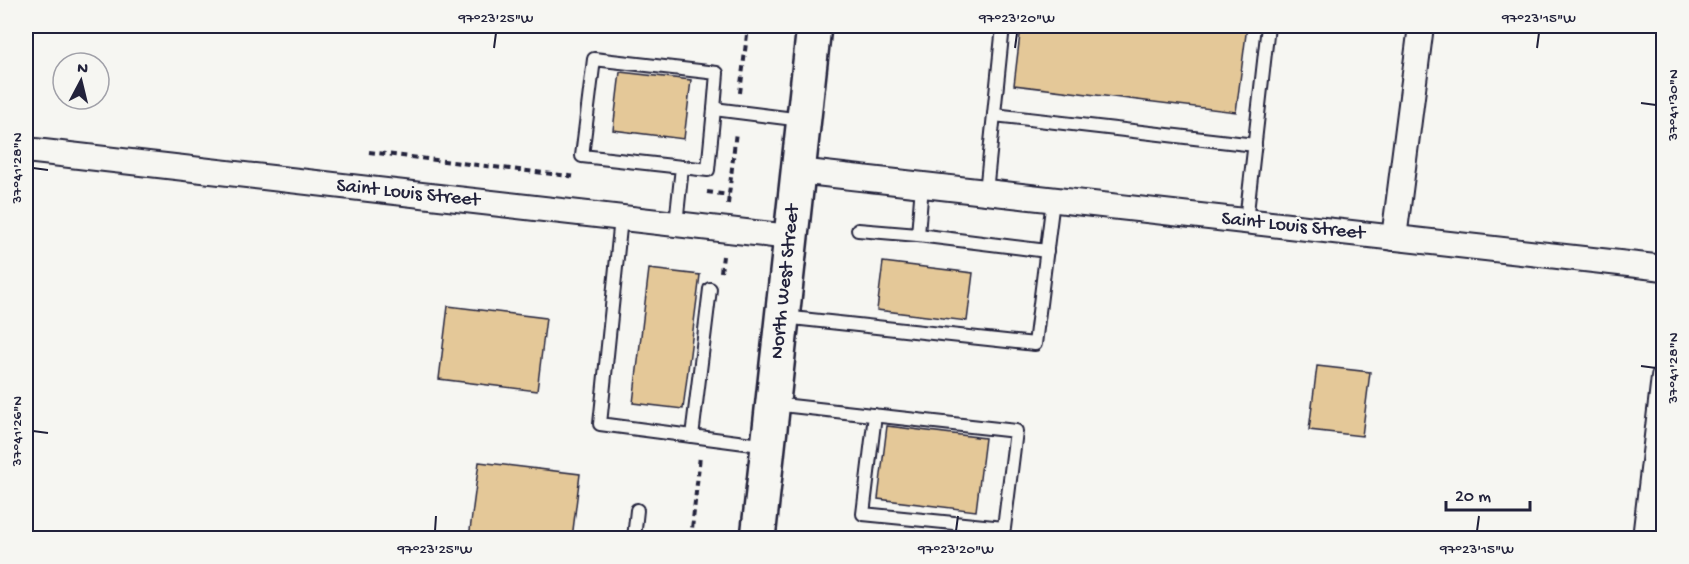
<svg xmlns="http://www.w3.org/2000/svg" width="1689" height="564" viewBox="0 0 1689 564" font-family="'Gochi Hand',sans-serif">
<rect width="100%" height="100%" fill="#f6f6f2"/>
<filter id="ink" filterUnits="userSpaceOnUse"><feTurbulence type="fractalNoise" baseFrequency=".0167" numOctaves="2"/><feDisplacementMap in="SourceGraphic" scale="12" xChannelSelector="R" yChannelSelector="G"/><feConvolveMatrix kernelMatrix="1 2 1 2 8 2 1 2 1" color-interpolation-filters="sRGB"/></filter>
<g filter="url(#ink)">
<g fill="#e4c898" stroke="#22223b" stroke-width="1.5">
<path d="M1021,26H1247L1236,112L1014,85Z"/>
<path d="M620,72L691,80L684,139L613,130Z"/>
<path d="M883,262L973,273L967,321L877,310Z"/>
<path d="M649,269L700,275L683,409L633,403Z"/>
<path d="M448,306L546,318L537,391L439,379Z"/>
<path d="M1317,366L1370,372L1362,436L1309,430Z"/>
<path d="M887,426L985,438L976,511L878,499Z"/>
<path d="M479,462L580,474L572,538H469Z"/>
</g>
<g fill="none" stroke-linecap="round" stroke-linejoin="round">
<g stroke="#22223b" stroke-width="16">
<g id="service">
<path d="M994,115L1255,145"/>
<path d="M682,167L708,170L714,109"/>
<path d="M922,185L918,235L1047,251"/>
<path d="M986,192L1003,26"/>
<path d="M621,218L600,424L768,446"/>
<path d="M1246,221L1268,26"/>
<path d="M676,224L682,167L582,156L594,59L717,73L714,109L802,120"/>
<path d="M858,230L918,235"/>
<path d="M783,317L1035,344L1053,200"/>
<path d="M773,404L1016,431L1004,528L863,514L875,415"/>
<path d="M692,436L710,289"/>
<path d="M634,538L637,510"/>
</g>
</g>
<g stroke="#22223b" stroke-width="28">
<g id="minor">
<path d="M26,150L790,237"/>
<path d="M798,171L1664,268"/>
<path d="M1394,238L1421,26"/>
<path d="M1645,538L1664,377"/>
</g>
</g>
<g stroke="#22223b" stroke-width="38">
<path id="secondary" d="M758,538L814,26"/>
</g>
<g stroke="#22223b" stroke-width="4" stroke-dasharray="6 4.5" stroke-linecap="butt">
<path d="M740,93L748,26"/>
<path d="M369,152L577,177"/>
<path d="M707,192L729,195"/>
<path d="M728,204L736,131"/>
<path d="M721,272L723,256"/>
<path d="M691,538L700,456"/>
</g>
<use href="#service" stroke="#f6f6f2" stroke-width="12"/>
<use href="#minor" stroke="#f6f6f2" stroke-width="24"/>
<use href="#secondary" stroke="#f6f6f2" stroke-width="33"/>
</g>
</g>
<path fill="none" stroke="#22223b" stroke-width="2" d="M494,48L496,33M1015,48L1017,33M1537,48L1539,33M1641,103L1656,105M33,168L48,170M1641,366L1656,368M33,431L48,433M435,531L436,516M956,531L958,516M1477,531L1479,516"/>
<g text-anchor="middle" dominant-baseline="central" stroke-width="4.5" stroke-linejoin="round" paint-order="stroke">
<g font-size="20" fill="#22223b" stroke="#f6f6f2">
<text transform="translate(408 194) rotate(6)">Saint Louis Street</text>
<text transform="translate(1293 227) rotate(6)">Saint Louis Street</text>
<text transform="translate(786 282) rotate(-84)">North West Street</text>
</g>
</g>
<rect width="1689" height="564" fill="none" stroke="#f6f6f2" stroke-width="66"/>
<g transform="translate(81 81) rotate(7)"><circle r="28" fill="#f6f6f2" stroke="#a1a1a9" stroke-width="1.5"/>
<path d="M0-4.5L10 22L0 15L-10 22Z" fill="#22223b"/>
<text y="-9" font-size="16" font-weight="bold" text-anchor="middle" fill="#22223b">N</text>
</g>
<path d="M1446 501v9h84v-9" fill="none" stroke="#22223b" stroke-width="3"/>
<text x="1455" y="501" font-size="18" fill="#22223b" stroke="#f6f6f2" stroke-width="4.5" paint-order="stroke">20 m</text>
<rect x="33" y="33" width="1623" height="498" fill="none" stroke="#22223b" stroke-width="2"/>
<g font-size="15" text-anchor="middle" fill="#22223b">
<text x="496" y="22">97°23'25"W</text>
<text x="1017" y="22">97°23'20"W</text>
<text x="1539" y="22">97°23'15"W</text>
<text transform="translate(1672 105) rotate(-90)" y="5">37°41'30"N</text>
<text transform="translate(16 168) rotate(-90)" y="5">37°41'28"N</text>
<text transform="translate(1672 368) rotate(-90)" y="5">37°41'28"N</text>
<text transform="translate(16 431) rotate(-90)" y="5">37°41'26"N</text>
<text x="435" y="553">97°23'25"W</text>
<text x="956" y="553">97°23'20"W</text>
<text x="1477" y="553">97°23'15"W</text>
</g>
</svg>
